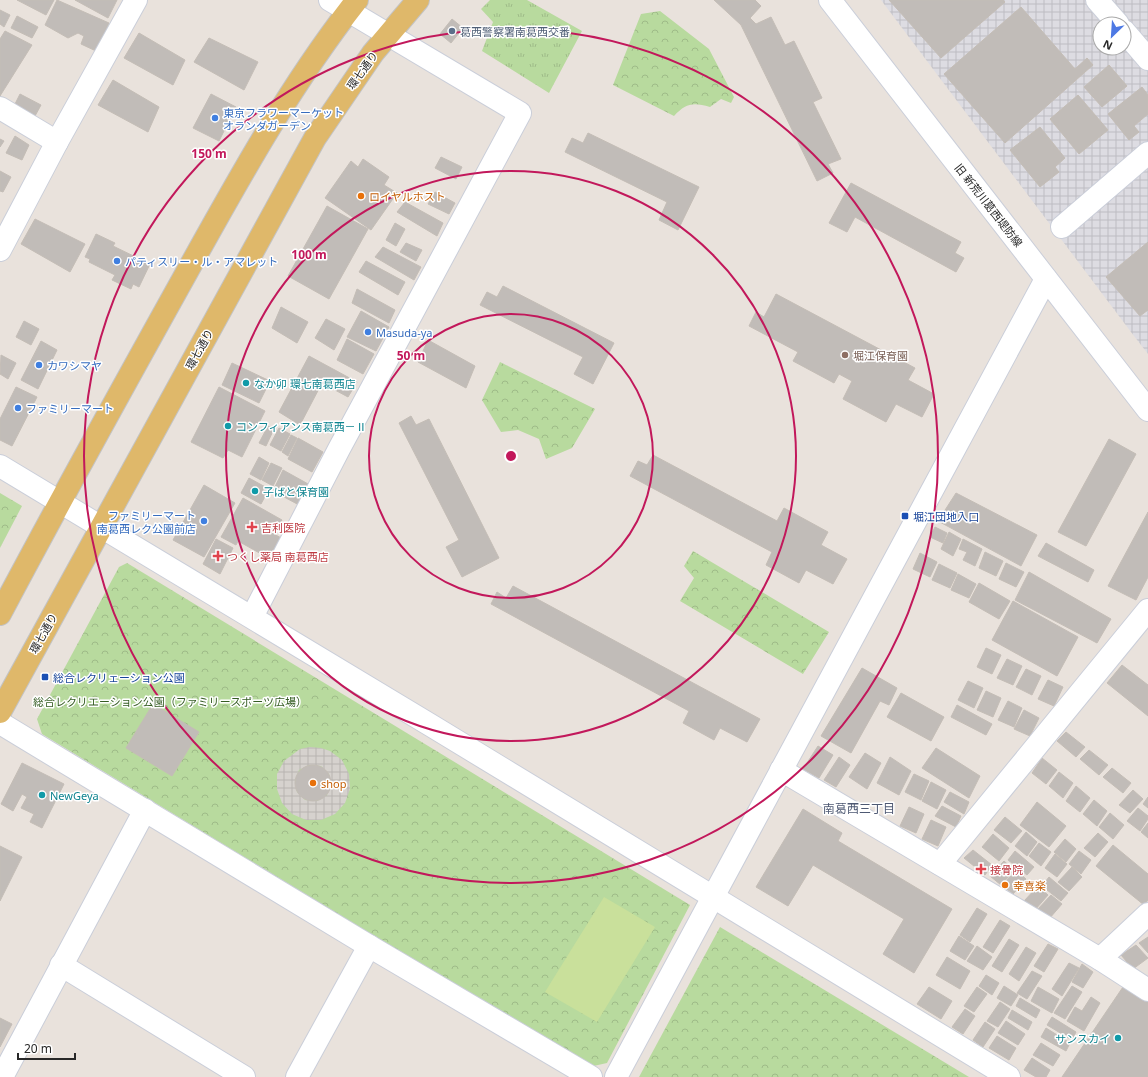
<svg xmlns="http://www.w3.org/2000/svg" width="1148" height="1077" viewBox="0 0 1148 1077" font-family="'Noto Sans','Noto Sans JP',sans-serif">
<defs>
<pattern id="industrial-grid" width="8" height="8" patternUnits="userSpaceOnUse"><rect width="8" height="8" fill="#dddce2"/><path d="M0 4h8M4 0v8" fill="none" stroke="#bebdc2"/></pattern>
<pattern id="grass-tufts" width="24" height="20" patternUnits="userSpaceOnUse"><rect width="24" height="20" fill="#b8da9e"/><path d="M3 7l-1-3M5 7V3M7 7l1-3M15 17l-1-3M17 17v-4M19 17l1-3" fill="none" stroke="#9ebb88"/></pattern>
<pattern id="forest-crowns" width="20" height="18" patternUnits="userSpaceOnUse"><rect width="20" height="18" fill="#b8da9e"/><path d="M2 6a3 3 0 1 1 6 0M12 15a3 3 0 1 1 6 0" fill="none" stroke="#9ebb88"/></pattern>
<pattern id="plaza-grid" width="8" height="8" patternUnits="userSpaceOnUse"><rect width="8" height="8" fill="#d6d2ce"/><path d="M0 4h8M4 0v8" fill="none" stroke="#b8b4b1"/></pattern>
</defs>
<rect width="100%" height="100%" fill="#e9e2dc"/>
<path fill="url(#industrial-grid)" fill-rule="evenodd" d="M881,0H1148V354L1134,336ZM1100,24H1124V48H1100Z"/>
<path fill="url(#grass-tufts)" d="M490,0H527L582,31L549,93L482,51L493,22L481,9Z"/>
<g fill="url(#forest-crowns)">
<path d="M660,11L709,49L734,97L731,103L721,99L710,107C693,102 686,103 674,116L613,85L641,14Z"/>
<path d="M500,362L595,409L572,448L546,459L539,439L518,430L501,432L482,400Z"/>
<path d="M0,493L22,506L0,548Z"/>
<path d="M693,551L829,632L803,674L680,601L694,578L684,566Z"/>
<path d="M127,563L690,905L607,1063L589,1067L42,734L37,719L119,567Z"/>
<path d="M720,927L969,1077H639Z"/>
</g>
<path fill="#c9e09b" d="M604,897L655,927L597,1022L545,992Z"/>
<path fill="url(#plaza-grid)" fill-rule="evenodd" d="M310,747L321,748L330,751L342,760L349,774L350,789L345,803L335,814L321,820H306L292,814L282,803L277,789V774L284,761L300,749ZM309,765L321,766L329,774L331,785L327,795L317,801L305,800L297,792L295,780L299,770Z"/>
<g fill="#c1bcb8" stroke="#c4bdb6">
<path d="M17,0H54L46,15Z"/>
<path d="M57,0L109,23L96,51L81,44L84,36L78,33L68,38L45,25Z"/>
<path d="M75,0H117L108,18Z"/>
<path d="M714,0H755L761,6L750,18L756,24L771,17L785,45L794,41L822,98L813,102L841,159L828,164L833,173L817,181L741,25Z"/>
<path d="M889,0H1003L1005,2L941,58Z"/>
<path d="M1021,7L1075,69L1087,58L1093,65L1005,143L944,74Z"/>
<path d="M0,10L10,15L4,27L0,24Z"/>
<path d="M17,16L38,27L32,38L11,28Z"/>
<path d="M452,19L463,28L451,43L440,34Z"/>
<path d="M5,31L32,45L0,96V39Z"/>
<path d="M139,33L185,60L173,85L124,58Z"/>
<path d="M209,38L258,62L244,90L194,62Z"/>
<path d="M1109,65L1127,86L1102,107L1084,87Z"/>
<path d="M113,80L159,107L148,132L98,105Z"/>
<path d="M1142,87L1148,95V114L1134,126L1139,132L1129,140L1108,114Z"/>
<path d="M20,94L41,105L35,116L14,106Z"/>
<path d="M211,94L236,107L219,141L193,128Z"/>
<path d="M1078,95L1108,130L1079,154L1050,119Z"/>
<path d="M1040,127L1065,158L1055,167L1059,172L1040,187L1010,150Z"/>
<path d="M588,133L699,187L678,230L659,220L667,202L565,152L572,138L583,143Z"/>
<path d="M15,136L29,145L22,160L6,153Z"/>
<path d="M0,139L4,141L0,147Z"/>
<path d="M441,157L462,167L456,179L435,168Z"/>
<path d="M363,159L389,177L384,185L397,193L371,230L325,198L351,161L358,167Z"/>
<path d="M0,171L11,177L3,192L0,191Z"/>
<path d="M851,183L961,242L955,253L964,258L956,272L855,217L847,232L829,223Z"/>
<path d="M435,192L455,203L449,214L428,204Z"/>
<path d="M405,202L443,223L437,236L397,212Z"/>
<path d="M327,206L368,229L329,299L288,276Z"/>
<path d="M35,219L85,244L70,272L21,244Z"/>
<path d="M395,223L405,229L396,246L386,240Z"/>
<path d="M96,234L115,243L113,246L150,264L139,287L133,284L131,289L112,280L115,275L89,262L90,259L85,257Z"/>
<path d="M1148,242V310L1140,316L1106,277Z"/>
<path d="M406,243L422,250L416,261L400,252Z"/>
<path d="M383,247L421,267L414,280L375,257Z"/>
<path d="M366,261L405,282L398,295L359,272Z"/>
<path d="M503,286L614,343L593,384L574,374L583,357L480,305L487,292L497,297Z"/>
<path d="M357,289L395,310L389,323L352,303Z"/>
<path d="M776,294L915,368L908,380L934,394L922,417L896,404L886,422L843,399L852,381L839,374L834,383L793,361L798,352L749,326L756,312L764,317Z"/>
<path d="M281,307L308,322L297,343L272,328Z"/>
<path d="M361,311L389,327L376,351L347,337Z"/>
<path d="M326,319L345,329L334,350L315,338Z"/>
<path d="M24,321L39,329L31,345L16,337Z"/>
<path d="M347,339L374,354L363,374L337,360Z"/>
<path d="M428,340L475,366L466,388L418,362Z"/>
<path d="M41,341L57,350L38,389L21,380Z"/>
<path d="M1,355L16,363L8,379L0,374Z"/>
<path d="M309,356L357,382L348,397L322,383L300,425L279,412Z"/>
<path d="M232,363L270,381L259,403L222,385Z"/>
<path d="M16,387L37,397L12,446L0,440V419Z"/>
<path d="M219,387L265,411L242,457L228,450L223,458L191,442Z"/>
<path d="M411,416L416,425L429,419L499,558L462,577L446,547L459,540L399,423Z"/>
<path d="M268,426L274,429L266,446L259,443Z"/>
<path d="M279,428L290,434L281,451L270,445Z"/>
<path d="M291,435L297,438L288,456L282,452Z"/>
<path d="M298,438L323,452L312,472L288,459Z"/>
<path d="M1109,439L1136,454L1086,546L1058,532Z"/>
<path d="M653,455L777,521L784,508L828,532L821,545L847,559L833,584L806,570L799,583L766,565L772,552L630,476L638,461L647,465Z"/>
<path d="M259,457L269,463L261,480L250,474Z"/>
<path d="M271,463L282,468L273,486L262,480Z"/>
<path d="M283,470L310,485L299,505L273,491Z"/>
<path d="M249,478L269,489L261,504L241,493Z"/>
<path d="M204,485L235,503L204,557L173,540Z"/>
<path d="M956,493L1037,535L1021,566L938,521Z"/>
<path d="M243,498L282,520L274,534L283,539L272,560L238,541L236,545L221,537Z"/>
<path d="M1148,512V577L1136,600L1108,586Z"/>
<path d="M935,527L947,533L943,543L930,537Z"/>
<path d="M949,532L961,539L953,556L941,549Z"/>
<path d="M216,539L233,548L220,574L203,564Z"/>
<path d="M963,539L982,549L975,566L963,560L967,552L959,549Z"/>
<path d="M1046,543L1094,570L1088,582L1038,556Z"/>
<path d="M985,552L1003,561L996,576L979,568Z"/>
<path d="M920,553L937,562L930,577L913,569Z"/>
<path d="M1006,563L1024,572L1016,587L999,579Z"/>
<path d="M939,564L957,573L950,588L932,580Z"/>
<path d="M1029,572L1111,619L1097,643L1015,600Z"/>
<path d="M958,574L976,584L969,598L951,590Z"/>
<path d="M979,583L1010,601L999,619L969,602Z"/>
<path d="M513,586L760,719L747,742L720,728L714,740L683,723L689,711L491,604L497,592L506,598Z"/>
<path d="M1013,601L1078,637L1057,676L992,640Z"/>
<path d="M986,648L1001,655L992,674L977,667Z"/>
<path d="M1007,659L1022,666L1013,685L997,678Z"/>
<path d="M1122,665L1148,685V716L1107,683Z"/>
<path d="M862,668L897,688L889,705L880,701L851,753L821,736Z"/>
<path d="M1026,669L1041,676L1032,695L1016,687Z"/>
<path d="M1048,680L1063,687L1054,706L1038,699Z"/>
<path d="M968,681L983,688L974,708L958,700Z"/>
<path d="M986,691L1001,698L993,717L977,710Z"/>
<path d="M901,693L944,717L931,741L887,717Z"/>
<path d="M1008,701L1022,708L1014,727L998,720Z"/>
<path d="M153,704L199,732L172,776L126,748Z"/>
<path d="M957,705L992,724L986,735L951,717Z"/>
<path d="M1024,710L1039,718L1030,736L1014,729Z"/>
<path d="M1066,732L1085,747L1076,757L1057,741Z"/>
<path d="M818,746L833,755L819,778L803,769Z"/>
<path d="M936,748L980,776L969,798L922,768Z"/>
<path d="M1089,750L1108,765L1099,775L1080,759Z"/>
<path d="M865,753L881,763L867,789L849,777Z"/>
<path d="M839,757L850,765L836,787L824,780Z"/>
<path d="M890,757L911,771L899,795L877,783Z"/>
<path d="M1042,758L1057,770L1046,784L1032,773Z"/>
<path d="M22,763L64,784L42,828L30,822L34,814L21,808L27,797L22,794L13,811L1,804Z"/>
<circle cx="313" cy="783" r="18"/>
<path d="M1112,768L1131,783L1123,793L1103,777Z"/>
<path d="M1059,772L1073,783L1063,798L1049,786Z"/>
<path d="M914,774L929,781L921,800L905,792Z"/>
<path d="M931,782L946,790L937,809L922,801Z"/>
<path d="M1076,786L1090,798L1080,812L1066,801Z"/>
<path d="M1133,790L1143,799L1130,813L1119,805Z"/>
<path d="M950,792L969,802L964,814L944,802Z"/>
<path d="M1148,797V808L1143,804Z"/>
<path d="M1094,800L1107,811L1097,826L1083,814Z"/>
<path d="M1037,802L1066,826L1049,847L1020,825Z"/>
<path d="M942,806L961,816L956,827L935,816Z"/>
<path d="M909,807L924,814L916,833L900,826Z"/>
<path d="M1138,808L1148,816V819L1140,831L1127,821Z"/>
<path d="M803,809L842,833L838,841L952,909L914,973L883,954L904,919L813,865L788,906L756,887Z"/>
<path d="M1110,813L1124,825L1113,839L1099,827Z"/>
<path d="M1005,817L1022,831L1011,843L994,830Z"/>
<path d="M931,820L946,827L938,846L922,839Z"/>
<path d="M1148,823V838L1141,832Z"/>
<path d="M1026,832L1037,842L1027,856L1015,846Z"/>
<path d="M1098,833L1108,842L1095,857L1084,848Z"/>
<path d="M993,834L1009,848L999,861L982,847Z"/>
<path d="M1065,839L1076,849L1066,862L1054,852Z"/>
<path d="M1039,843L1051,852L1041,866L1029,856Z"/>
<path d="M1113,845L1148,874V900L1144,905L1096,866Z"/>
<path d="M0,846L22,857L0,901Z"/>
<path d="M973,850L992,865L985,875L964,858Z"/>
<path d="M1015,851L1034,867L1027,875L1008,860Z"/>
<path d="M1079,851L1091,860L1081,874L1069,864Z"/>
<path d="M1055,854L1067,864L1057,877L1045,868Z"/>
<path d="M1004,861L1014,870L1001,885L990,876Z"/>
<path d="M1072,867L1082,877L1069,891L1058,882Z"/>
<path d="M1016,870L1026,879L1013,894L1002,885Z"/>
<path d="M1049,877L1068,893L1061,901L1042,886Z"/>
<path d="M1038,886L1048,895L1035,910L1024,901Z"/>
<path d="M1051,895L1062,904L1049,919L1037,910Z"/>
<path d="M977,908L987,914L970,942L960,935Z"/>
<path d="M1000,920L1010,926L993,953L983,947Z"/>
<path d="M959,936L974,946L965,960L950,951Z"/>
<path d="M1148,937V953L1139,943Z"/>
<path d="M1009,939L1019,945L1002,972L992,966Z"/>
<path d="M1048,944L1058,949L1044,972L1034,966Z"/>
<path d="M1136,945L1148,958L1133,969L1121,955Z"/>
<path d="M977,946L992,957L983,970L967,961Z"/>
<path d="M1026,947L1036,953L1019,981L1009,974Z"/>
<path d="M947,957L970,971L960,989L936,975Z"/>
<path d="M1069,963L1079,968L1062,996L1052,989Z"/>
<path d="M1082,964L1093,972L1083,988L1072,982Z"/>
<path d="M1032,971L1042,976L1027,999L1017,993Z"/>
<path d="M986,975L999,983L992,995L979,986Z"/>
<path d="M1125,984L1148,999V1077H1062Z"/>
<path d="M1004,986L1018,995L1011,1006L997,998Z"/>
<path d="M1072,986L1082,992L1065,1019L1054,1013Z"/>
<path d="M929,987L952,1001L941,1019L917,1004Z"/>
<path d="M977,987L987,994L974,1012L964,1006Z"/>
<path d="M1038,987L1059,999L1052,1013L1031,1001Z"/>
<path d="M1091,997L1100,1003L1084,1031L1067,1021L1075,1007L1082,1011Z"/>
<path d="M1020,998L1040,1010L1036,1018L1016,1006Z"/>
<path d="M1000,1002L1010,1009L998,1027L987,1021Z"/>
<path d="M965,1009L975,1016L963,1034L952,1027Z"/>
<path d="M1012,1010L1032,1022L1028,1030L1008,1018Z"/>
<path d="M1052,1017L1076,1032L1072,1040L1047,1025Z"/>
<path d="M0,1018L12,1024L0,1047Z"/>
<path d="M1006,1021L1025,1034L1018,1045L998,1033Z"/>
<path d="M985,1022L995,1029L983,1047L973,1040Z"/>
<path d="M1046,1028L1070,1043L1066,1051L1041,1037Z"/>
<path d="M997,1036L1016,1048L1009,1060L989,1048Z"/>
<path d="M1041,1043L1060,1055L1053,1066L1033,1055Z"/>
<path d="M1032,1058L1050,1070L1046,1077H1036L1024,1070Z"/>
</g>
<g fill="none" stroke-linecap="round" stroke-linejoin="round">
<g stroke="#caced9" stroke-width="24">
<g id="minor">
<path d="M830,0L1148,410"/>
<path d="M1097,0L1118,24"/>
<path d="M1124,31L1148,59"/>
<path d="M0,108L57,142"/>
<path d="M1062,227L1148,153"/>
<path d="M0,250L57,142L136,0"/>
<path d="M0,466L432,726L1009,1077"/>
<path d="M252,617L339,449L520,113L330,0"/>
<path d="M0,723L369,946L591,1077"/>
<path d="M781,770L1100,959L1148,990"/>
<path d="M940,864L1148,610"/>
<path d="M1100,959L1148,914"/>
<path d="M61,965L244,1077"/>
<path d="M2,1077L145,810"/>
<path d="M297,1077L369,946"/>
<path d="M616,1077L1046,279"/>
</g>
</g>
<g stroke="#c3c3c3" stroke-width="24">
<g id="major">
<path d="M0,614C58,504 118,396 178,288C233,189 287,89 357,0"/>
<path d="M0,712L315,138L373,53L418,0"/>
</g>
</g>
<use href="#minor" stroke="#fff" stroke-width="22"/>
<use href="#major" stroke="#dfb86a" stroke-width="22"/>
</g>
<g fill="none" stroke="#c2185b" stroke-width="2">
<circle cx="511" cy="456" r="142"/>
<circle cx="511" cy="456" r="285"/>
<circle cx="511" cy="456" r="427"/>
</g>
<circle fill="#5c6f8a" stroke="#fff" stroke-width="1.5" cx="452" cy="31" r="4"/>
<g fill="#3f7fe0" stroke="#fff" stroke-width="1.5">
<circle cx="215" cy="118" r="4"/>
<circle cx="117" cy="261" r="4"/>
<circle cx="368" cy="332" r="4"/>
<circle cx="39" cy="365" r="4"/>
<circle cx="18" cy="408" r="4"/>
<circle cx="204" cy="521" r="4"/>
</g>
<g fill="#e8710a" stroke="#fff" stroke-width="1.5">
<circle cx="361" cy="196" r="4"/>
<circle cx="313" cy="783" r="4"/>
<circle cx="1005" cy="885" r="4"/>
</g>
<circle fill="#8d6e63" stroke="#fff" stroke-width="1.5" cx="845" cy="355" r="4"/>
<g fill="#0f9aa8" stroke="#fff" stroke-width="1.5">
<circle cx="246" cy="383" r="4"/>
<circle cx="228" cy="426" r="4"/>
<circle cx="255" cy="491" r="4"/>
<circle cx="42" cy="795" r="4"/>
<circle cx="1118" cy="1038" r="4"/>
</g>
<g fill="#1a4fb4" stroke="#fff" stroke-width="1.5">
<rect x="901" y="512" width="8" height="8" rx="2"/>
<rect x="41" y="673" width="8" height="8" rx="2"/>
</g>
<g fill="#e0444e" stroke="#fff" stroke-width="1.5">
<path d="M250 521h4v4h4v4h-4v4h-4v-4h-4v-4h4z"/>
<path d="M216 550h4v4h4v4h-4v4h-4v-4h-4v-4h4z"/>
<path d="M979 863h4v4h4v4h-4v4h-4v-4h-4v-4h4z"/>
</g>
<g text-anchor="middle" dominant-baseline="central" stroke-width="3" stroke-linejoin="round" paint-order="stroke">
<g font-size="11" fill="#4e5e75" stroke="#fff" text-anchor="start">
<text x="460" y="31">葛西警察署南葛西交番</text>
</g>
<g font-size="11" fill="#282828" stroke="#fff">
<text transform="translate(362 70) rotate(-54)">環七通り</text>
<text transform="translate(989 205) rotate(52)">旧 新荒川葛西堤防線</text>
<text transform="translate(199 349) rotate(-61)">環七通り</text>
<text transform="translate(43 633) rotate(-61)">環七通り</text>
</g>
<g font-size="11" fill="#366cbe" stroke="#fff" text-anchor="start">
<text x="223" y="112">東京フラワーマーケット<tspan x="223" dy="13">オランダガーデン</tspan></text>
<text x="125" y="261">パティスリー・ル・アマレット</text>
<text x="376" y="332">Masuda-ya</text>
<text x="47" y="365">カワシマヤ</text>
<text x="26" y="408">ファミリーマート</text>
<text x="196" y="515" text-anchor="end">ファミリーマート<tspan x="196" dy="13">南葛西レク公園前店</tspan></text>
</g>
<g font-size="11" fill="#c56008" stroke="#fff" text-anchor="start">
<text x="369" y="196">ロイヤルホスト</text>
<text x="321" y="783">shop</text>
<text x="1013" y="885">幸喜楽</text>
</g>
<g font-size="11" fill="#785e54" stroke="#fff" text-anchor="start">
<text x="853" y="355">堀江保育園</text>
</g>
<g font-size="11" fill="#0d838f" stroke="#fff" text-anchor="start">
<text x="254" y="383">なか卯 環七南葛西店</text>
<text x="236" y="426">コンフィアンス南葛西－Ⅱ</text>
<text x="263" y="491">子ばと保育園</text>
<text x="50" y="795">NewGeya</text>
<text x="1110" y="1038" text-anchor="end">サンスカイ</text>
</g>
<g font-size="11" fill="#164399" stroke="#fff" text-anchor="start">
<text x="913" y="516">堀江団地入口</text>
<text x="53" y="677">総合レクリェーション公園</text>
</g>
<g font-size="11" fill="#be3a42" stroke="#fff" text-anchor="start">
<text x="261" y="527">吉利医院</text>
<text x="227" y="556">つくし薬局 南葛西店</text>
<text x="990" y="869">接骨院</text>
</g>
<g font-size="11" fill="#345c22" stroke="#fff">
<text x="170" y="701">総合レクリエーション公園（ファミリースポーツ広場）</text>
</g>
<g font-size="12" fill="#4e5973" stroke="#fff">
<text x="859" y="808">南葛西三丁目</text>
</g>
</g>
<circle cx="511" cy="456" r="6" fill="#c2185b" stroke="#fff" stroke-width="2"/>
<g font-size="12" text-anchor="middle" font-weight="bold" fill="#c2185b" stroke="#fff" stroke-width="3" stroke-linejoin="round" paint-order="stroke">
<text x="209" y="158">150 m</text>
<text x="309" y="259">100 m</text>
<text x="411" y="360">50 m</text>
</g>
<g transform="translate(1112 36) rotate(205)"><circle r="19" fill="#ffffff" stroke="#a9a9a9"/>
<path d="M0-3L7 15L0 10L-7 15Z" fill="#4d79e4"/>
<text y="-6" font-size="11" font-weight="bold" text-anchor="middle" fill="#282828">N</text>
</g>
<path d="M18 1053v6h57v-6" fill="none" stroke="#282828" stroke-width="2"/>
<text x="24" y="1053" font-size="12" fill="#282828" stroke="#ffffff" stroke-width="3" paint-order="stroke">20 m</text>
</svg>
